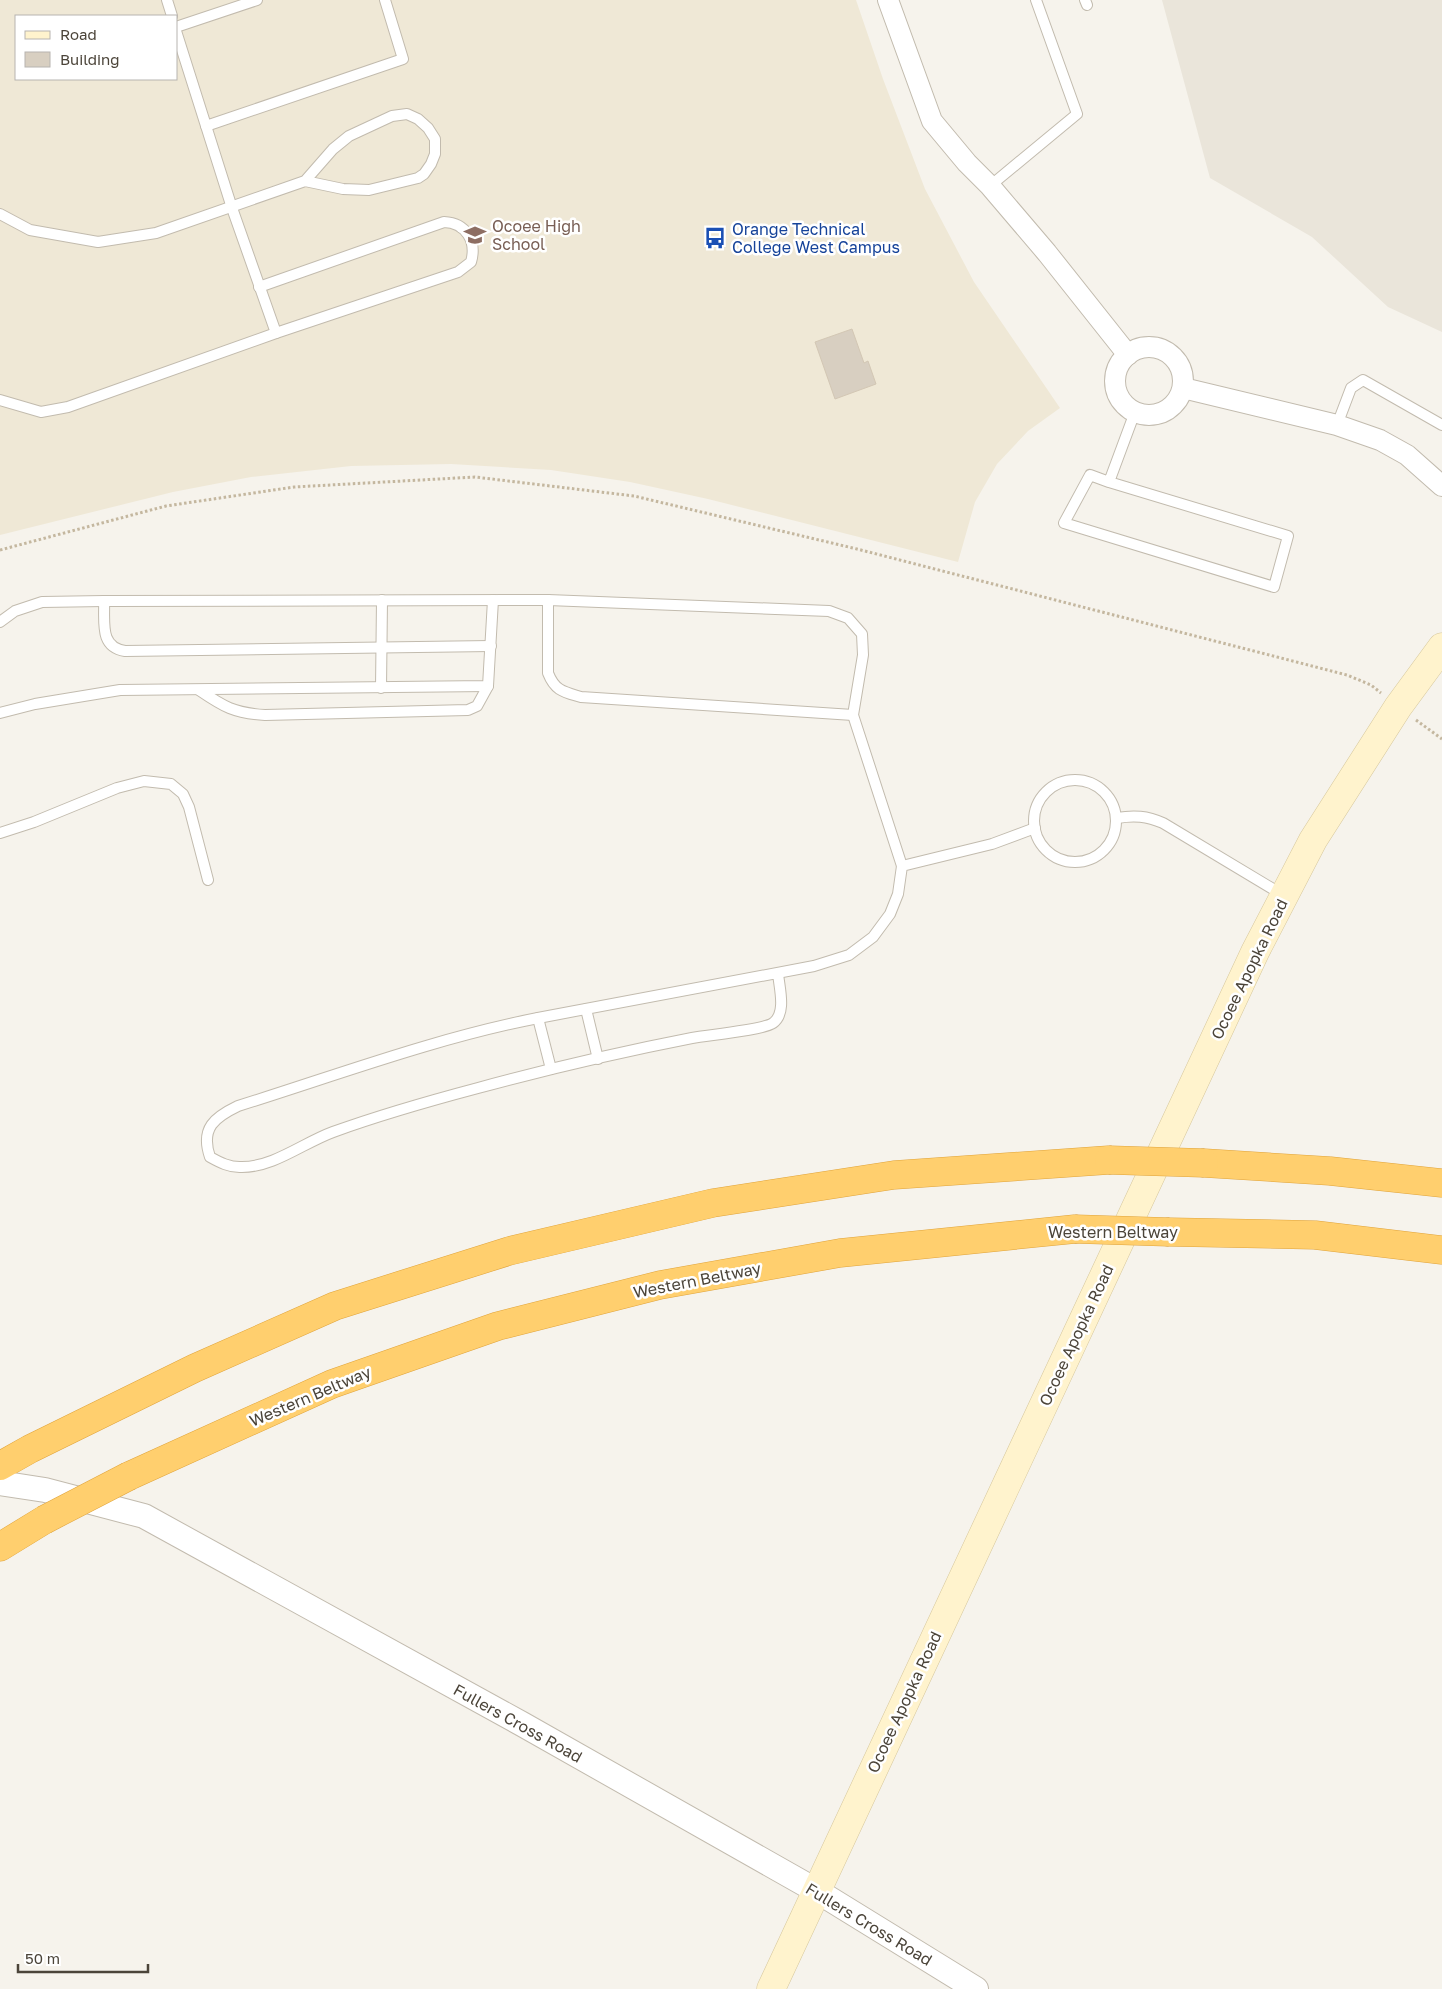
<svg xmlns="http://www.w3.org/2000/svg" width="1442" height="1989" viewBox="0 0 1442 1989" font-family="'Golos Text',sans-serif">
<rect width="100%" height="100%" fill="#f6f3ec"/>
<path fill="#eae5da" d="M1162,0H1442V332L1388,307L1312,237L1210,178Z"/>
<path fill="#efe8d6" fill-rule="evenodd" d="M0,0H856L883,79L925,189L974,282L1060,408L1028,431L997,464L975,502L958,562L708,499L630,482L551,470L451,464L351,466L251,477L173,492L0,535ZM16,16H176V79H16Z"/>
<path fill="#d8cfc1" stroke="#d3c7b4" d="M852,329L864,363L868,361L876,384L835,399L815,342Z"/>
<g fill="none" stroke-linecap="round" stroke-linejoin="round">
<g stroke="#c2bbae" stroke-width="12">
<g id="service">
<path d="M167,0L172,16"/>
<path d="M1085,0L1087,5"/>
<path d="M176,27L257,0"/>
<path d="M206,126L403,59L385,0"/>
<path d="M990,186L1077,114L1036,0"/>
<path d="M0,214L30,230L98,242L156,233L305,181L333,149L349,136L392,116L407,114L418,119L428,128L435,139V154L431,164L424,174L418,178L369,190L343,189L305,181"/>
<path d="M259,287L444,222C466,223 477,241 471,262L458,272L276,333"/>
<path d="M0,400L41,412L68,407L276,333L232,208L176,31"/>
<path d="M1337,425L1351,388L1363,380L1442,425"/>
<path d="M1109,482L1090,475L1064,523L1274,587L1288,536L1109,482L1135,412"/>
<path d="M548,600V673C555,691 564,692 581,697L853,715"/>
<path d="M104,601C105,622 99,647 125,651L491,646"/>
<path d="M0,622L15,611L42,602L104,601L548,600L829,611L848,618L862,634L863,655L853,715L902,866"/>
<path d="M381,688L382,600"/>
<path d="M199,690C224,707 234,713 265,715L468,710L477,706L488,686"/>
<path d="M0,713L35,704L120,690L488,686L493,600"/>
<circle cx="1075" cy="821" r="41"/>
<path d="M1117,818C1134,815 1147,816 1163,823L1283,895"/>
<path d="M0,833L34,822L117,788L144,781L171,784L183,794L189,807L208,880"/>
<path d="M778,973C779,987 787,1013 773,1023C763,1030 708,1035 692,1038C620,1052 548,1069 478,1088C429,1101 380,1115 333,1132C303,1143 274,1167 242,1167C230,1168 219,1162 210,1157C200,1128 215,1117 238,1106C337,1075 436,1038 538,1018L814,966L849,955L873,937L890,914L898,894L902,866L992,844L1035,828"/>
<path d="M586,1009L598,1059"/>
<path d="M538,1018L551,1069"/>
</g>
</g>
<g stroke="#c2bbae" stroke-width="22">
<g id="minor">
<path d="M888,0L932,121L967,163L990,186L1047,253L1128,355"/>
<circle cx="1149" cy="381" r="34"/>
<path d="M1183,388L1337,425L1380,440L1407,455L1442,486"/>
</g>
</g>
<g stroke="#c2bbae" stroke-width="26">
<path id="tertiary" d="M0,1483L45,1490L144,1516L522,1724L817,1891L976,1989"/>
</g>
<g stroke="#d6c79b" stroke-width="29">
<path id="secondary" d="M771,1989L1255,952L1313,840L1398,707L1442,647"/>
</g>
<g stroke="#e0a43c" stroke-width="29">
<g id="motorway">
<path d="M1204,1163L1330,1171L1442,1183"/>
<path d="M1169,1232L1315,1235L1442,1250"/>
<path d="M0,1466L30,1449L195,1368L335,1306L509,1251L713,1203L894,1175L1109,1160"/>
<path d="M129,1476L332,1384L498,1326L660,1285L840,1253L1075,1229"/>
<path d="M0,1547L44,1520"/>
</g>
</g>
<g stroke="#c4b79f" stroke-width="3" stroke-dasharray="2.5 2.5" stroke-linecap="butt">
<path d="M0,550L166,506L294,487L475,477L634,496L857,549L1347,675L1371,685L1381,693"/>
<path d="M1416,720L1442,739"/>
</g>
<use href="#service" stroke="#fff" stroke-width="10"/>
<use href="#minor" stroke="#fff" stroke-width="20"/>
<use href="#tertiary" stroke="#fff" stroke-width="24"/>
<use href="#secondary" stroke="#fff3cd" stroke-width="28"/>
<use href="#motorway" stroke="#ffcf6e" stroke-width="28"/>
<g stroke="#e0a43c" stroke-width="29" stroke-linecap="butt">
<g id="motorway-bridge">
<path d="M1109,1160L1204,1163"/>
<path d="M1075,1229L1169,1232"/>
<path d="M44,1520L129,1476"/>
</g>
</g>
<use href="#motorway-bridge" stroke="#ffcf6e" stroke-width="28"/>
</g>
<defs>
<g id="school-bare" transform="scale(1.725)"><path d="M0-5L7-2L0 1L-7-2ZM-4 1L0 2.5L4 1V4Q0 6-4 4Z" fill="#8d6e63" stroke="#fff" stroke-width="2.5" paint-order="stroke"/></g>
<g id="bus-bare" transform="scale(1.725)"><path d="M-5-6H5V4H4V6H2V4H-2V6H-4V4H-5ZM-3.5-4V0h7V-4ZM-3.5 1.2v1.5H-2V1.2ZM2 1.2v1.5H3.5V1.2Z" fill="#1a4fb4" stroke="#fff" stroke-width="2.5" paint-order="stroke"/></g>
</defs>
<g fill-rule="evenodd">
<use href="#school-bare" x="475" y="235"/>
<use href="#bus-bare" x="715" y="238"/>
</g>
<g text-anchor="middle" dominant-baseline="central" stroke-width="5" stroke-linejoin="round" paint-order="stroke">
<g font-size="16" fill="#785e54" stroke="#fff" text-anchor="start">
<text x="492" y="226">Ocoee High<tspan x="492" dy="18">School</tspan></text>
</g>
<g font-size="16" fill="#164399" stroke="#fff" text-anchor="start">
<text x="732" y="229">Orange Technical<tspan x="732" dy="18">College West Campus</tspan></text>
</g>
<g font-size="16" fill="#4b4439" stroke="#fff">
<text transform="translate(1249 969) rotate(-64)">Ocoee Apopka Road</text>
<text x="1113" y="1232">Western Beltway</text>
<text transform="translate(697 1280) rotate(-11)">Western Beltway</text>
<text transform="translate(1076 1335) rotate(-65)">Ocoee Apopka Road</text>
<text transform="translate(310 1396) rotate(-23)">Western Beltway</text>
<text transform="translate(904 1702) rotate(-65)">Ocoee Apopka Road</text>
<text transform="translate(518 1723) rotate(29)">Fullers Cross Road</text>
<text transform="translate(869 1924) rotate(31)">Fullers Cross Road</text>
</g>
</g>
<rect x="15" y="15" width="162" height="65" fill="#ffffff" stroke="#b7b4b0"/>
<rect x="25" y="31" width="25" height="8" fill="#fff3cd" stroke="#b7b4b0"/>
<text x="60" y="40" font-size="15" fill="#4b4439">Road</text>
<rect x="25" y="52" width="25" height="15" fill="#d8cfc1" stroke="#b7b4b0"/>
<text x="60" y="65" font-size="15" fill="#4b4439">Building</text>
<path d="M18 1964v8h130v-8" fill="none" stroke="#4b4439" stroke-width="2.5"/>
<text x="25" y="1964" font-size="15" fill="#4b4439" stroke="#ffffff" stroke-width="4" paint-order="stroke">50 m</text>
</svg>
